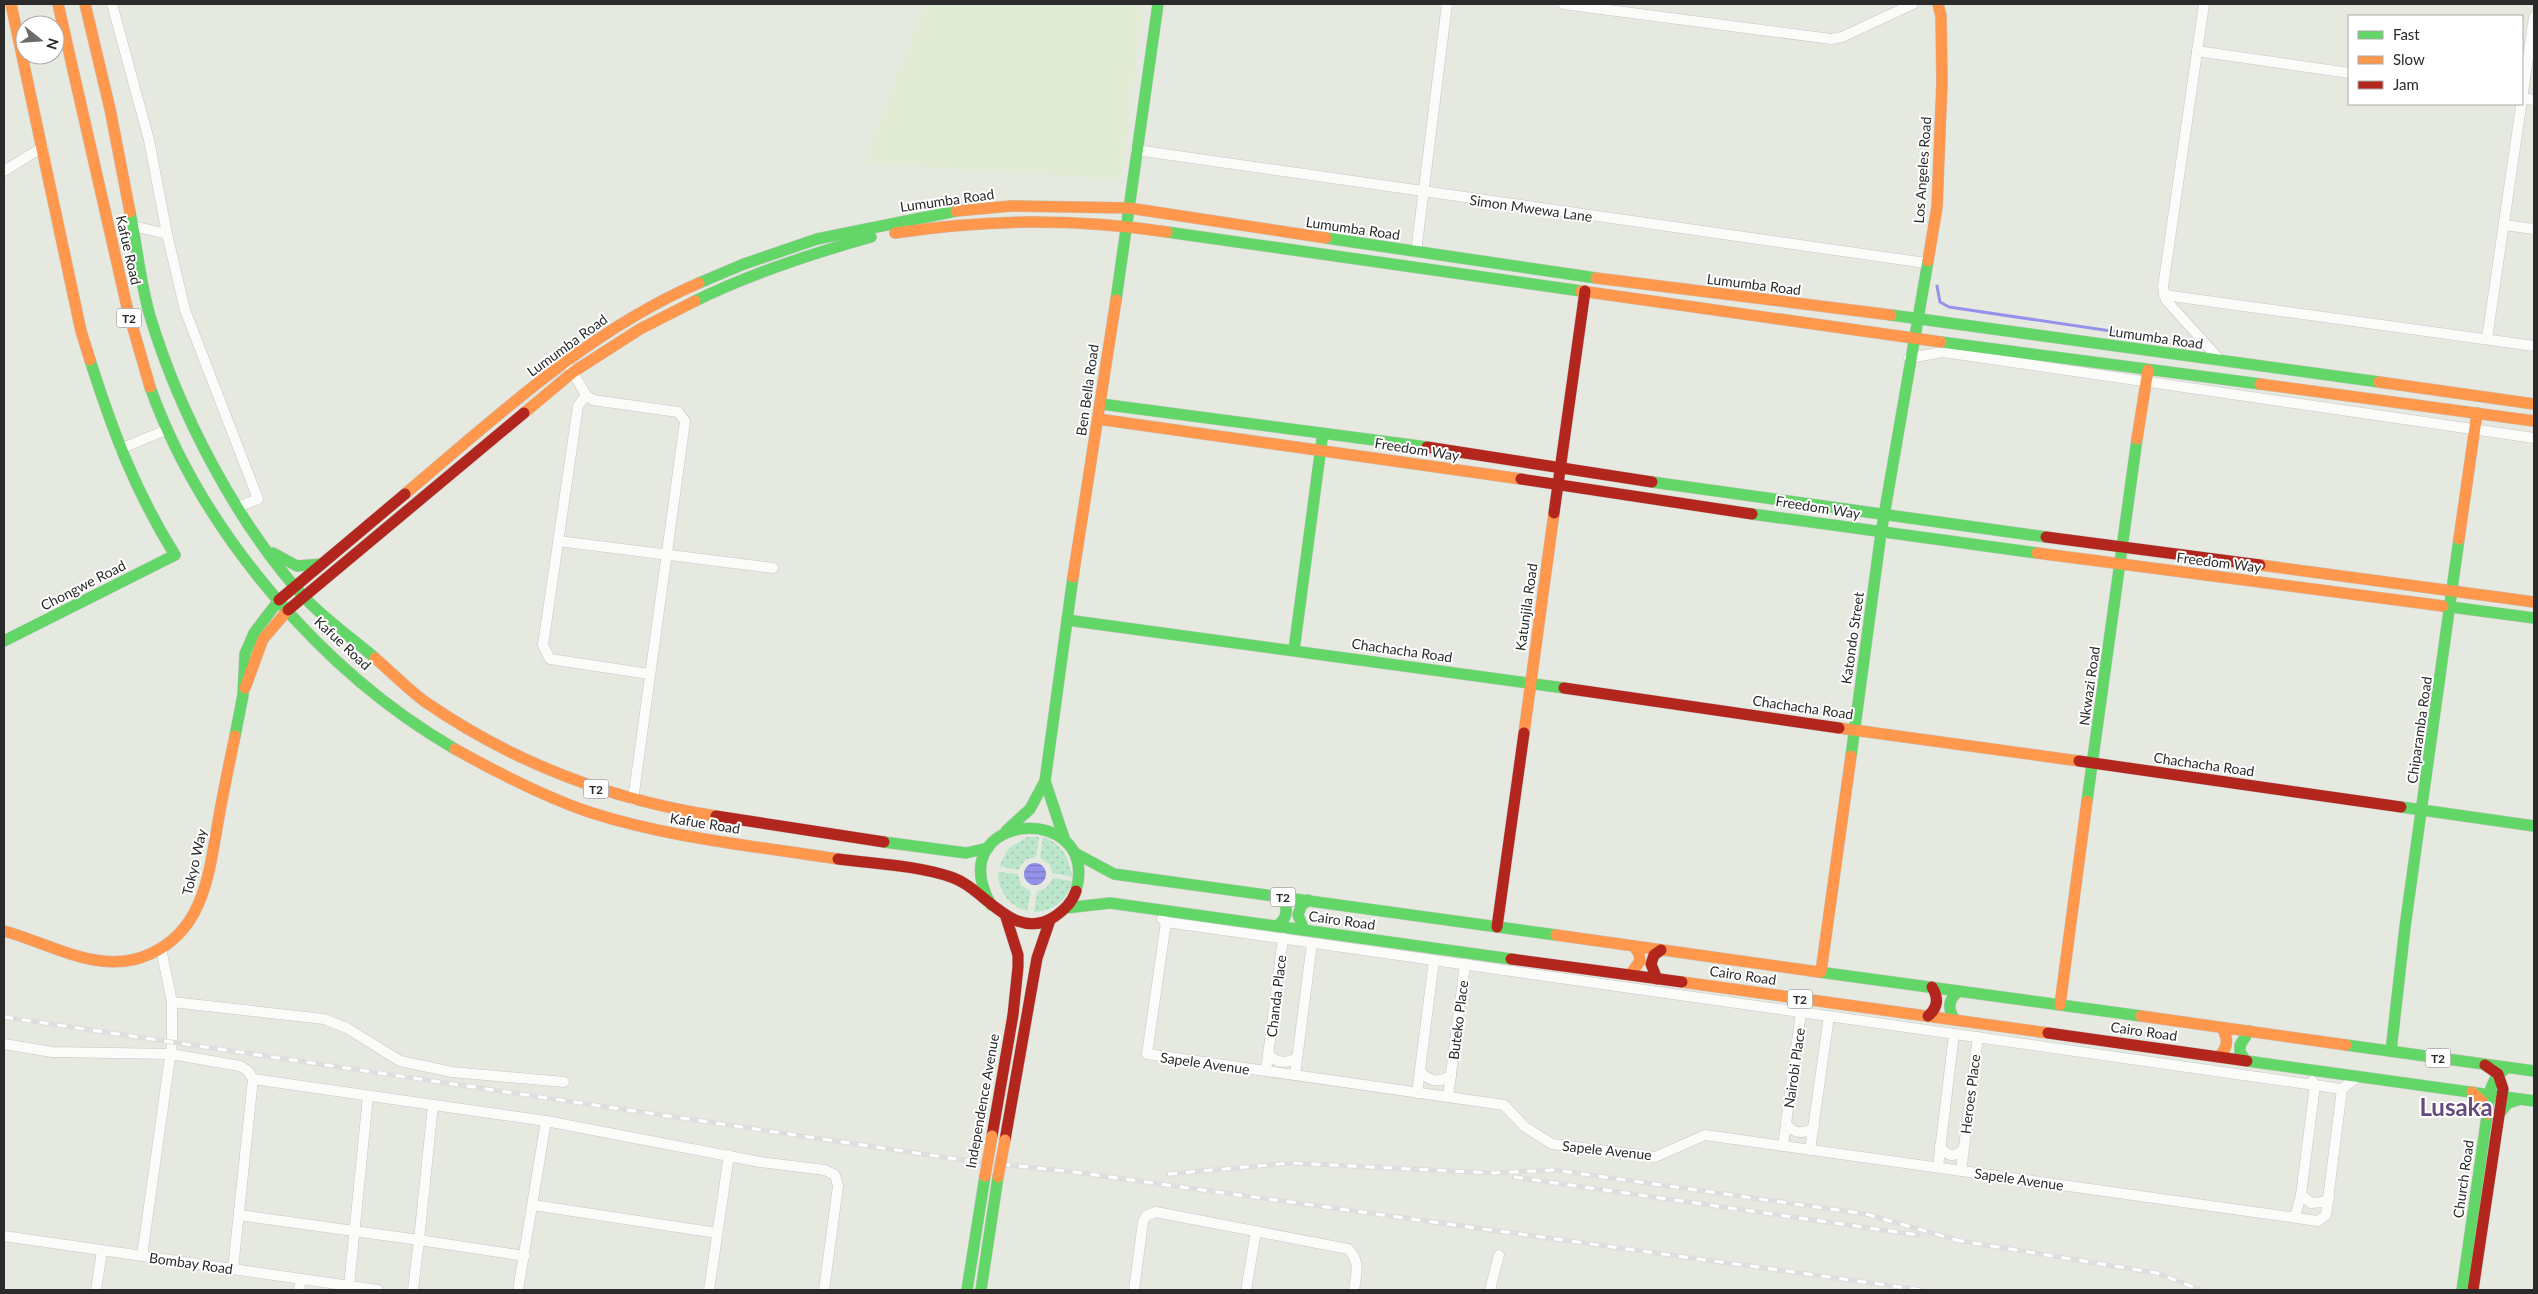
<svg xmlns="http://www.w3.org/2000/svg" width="2538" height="1294" viewBox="0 0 2538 1294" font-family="Lato,sans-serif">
<defs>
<pattern id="grass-dots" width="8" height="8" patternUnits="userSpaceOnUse" patternTransform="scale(1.25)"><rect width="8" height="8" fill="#bbe6cb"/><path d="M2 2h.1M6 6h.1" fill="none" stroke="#a1c5ae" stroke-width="1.8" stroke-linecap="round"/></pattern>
<pattern id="water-rules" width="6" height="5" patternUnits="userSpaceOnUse" patternTransform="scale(1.25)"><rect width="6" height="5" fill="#9592ec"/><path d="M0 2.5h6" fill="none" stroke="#7a77bf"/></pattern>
</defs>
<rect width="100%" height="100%" fill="#e6e9e0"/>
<path fill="#e2ecd4" d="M925,4H1143L1121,179L864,163Z"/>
<g fill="url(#grass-dots)">
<path d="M1027,837H1039L1036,857L1025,860L1018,870L999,866L1009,848Z"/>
<path d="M1043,837C1064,845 1067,856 1073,877L1053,873L1049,864L1040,858Z"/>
<path d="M998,872L1018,874L1021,885L1031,892L1027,911C1009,906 998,891 998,872Z"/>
<path d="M1053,878L1072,881C1067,900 1054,911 1034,912L1037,892L1047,887Z"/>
</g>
<circle fill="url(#water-rules)" cx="1035" cy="874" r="11"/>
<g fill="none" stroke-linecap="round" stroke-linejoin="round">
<path stroke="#9592ec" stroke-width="3" d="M1937,286L1940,302L1949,307L2131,334"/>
<g stroke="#c7c6c5" stroke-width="11">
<g id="street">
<path d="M112,4L149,140L167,234L185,310L258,499L238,507"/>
<path d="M1563,4L1831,39L1842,37L1913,4"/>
<path d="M2204,4L2163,287L2166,300L2221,361"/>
<path d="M2197,51L2349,73"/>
<path d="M2522,98L2534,100"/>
<path d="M1136,150L1926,263"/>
<path d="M4,171L43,147"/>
<path d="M2504,225L2534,229"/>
<path d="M133,226L167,234"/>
<path d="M1416,252L1447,4"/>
<path d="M2164,295L2534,346"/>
<path d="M2487,339L2534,17"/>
<path d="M1909,358L1943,352L2534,438"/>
<path d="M571,369L586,395L578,406L543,645L550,659L649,674"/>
<path d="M586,395L593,400L678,412L685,421L633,800"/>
<path d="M120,449L166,430"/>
<path d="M558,541L773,568"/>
<path d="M1162,919L1166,922L2342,1089L2358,1076"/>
<path d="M1166,922L1147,1054L1504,1105L1525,1127L1552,1144L1655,1157L1705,1135L2318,1221L2326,1215L2342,1089"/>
<path d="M172,1002L324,1019L347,1028L400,1061L452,1072L564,1082"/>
<path d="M4,1044L52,1052L171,1054L240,1066L248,1071L253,1079"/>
<path d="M1268,1054C1277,1063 1286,1064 1297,1058"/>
<path d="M1266,1071L1283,938"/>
<path d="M1420,1071C1430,1082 1438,1083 1451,1076"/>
<path d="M1295,1075L1312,943"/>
<path d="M1417,1093L1434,960"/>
<path d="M1448,1097L1465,964"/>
<path d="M1786,1124C1795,1134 1803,1135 1814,1127"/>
<path d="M1783,1146L1801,1012"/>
<path d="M1940,1146C1946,1156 1954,1158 1963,1150"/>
<path d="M1810,1150L1829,1016"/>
<path d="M1938,1167L1954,1034"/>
<path d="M1961,1171L1978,1037"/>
<path d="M2301,1195L2311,1203L2323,1202L2329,1199"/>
<path d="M533,1205L717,1233"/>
<path d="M239,1215L419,1240L433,1105"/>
<path d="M2295,1217L2301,1195L2315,1085L2312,1081"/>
<path d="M4,1236L378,1290"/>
<path d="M142,1256L172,1043V1002L161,949"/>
<path d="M233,1269L253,1079L546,1121L760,1162L825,1170L835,1175L838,1186L824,1290"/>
<path d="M349,1286L368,1096"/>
<path d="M96,1290L102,1251"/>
<path d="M299,1290L301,1279"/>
<path d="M413,1290L419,1240L525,1256"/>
<path d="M518,1290L546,1121"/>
<path d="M709,1290L729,1155"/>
<path d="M1134,1290L1143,1222L1146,1216L1156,1212L1348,1249C1361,1261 1356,1275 1354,1290"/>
<path d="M1246,1290L1256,1231"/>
<path d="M1490,1290L1499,1255"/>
</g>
</g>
<g stroke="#c7c6c5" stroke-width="12">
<g id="fast">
<path d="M130,212C137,246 140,282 150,316C179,412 236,522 303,596C324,619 352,638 375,658"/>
<path d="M1167,232L1581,291"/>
<path d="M1326,238L1596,278"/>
<path d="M699,283L744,264L817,239L956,211"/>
<path d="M1116,300L1158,4"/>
<path d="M695,301C752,273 810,254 871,237"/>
<path d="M1891,315L2379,382"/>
<path d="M1941,342L2260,384"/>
<path d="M150,387C202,532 322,672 455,749"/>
<path d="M1101,404L1427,447"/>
<path d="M1652,482L2046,537"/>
<path d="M1752,514L2037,553"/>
<path d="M273,553L297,566L322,564"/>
<path d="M2443,606L2534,618"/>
<path d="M1067,620L1564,688"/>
<path d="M4,641L175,555C135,491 113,432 90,360"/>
<path d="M1294,650L1322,439"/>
<path d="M235,736L243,695L245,654L254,633L279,600"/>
<path d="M1851,756L1881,533L1928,261"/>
<path d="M1045,781L1065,841"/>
<path d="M2087,801L2137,439"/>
<path d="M2401,807L2534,826"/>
<path d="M1006,831L1030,809L1045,781L1073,577"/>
<path d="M884,842L966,853L988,848"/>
<path d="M1075,853L1114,874L1556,935"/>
<path d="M991,905C939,811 1101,800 1076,891"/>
<path d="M1066,908L1110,903L1511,959"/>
<path d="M1277,926C1288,918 1289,908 1281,897"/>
<path d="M1304,930L1298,915L1301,906L1308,900"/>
<path d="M1819,972L2141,1016"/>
<path d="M1955,1020C1947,1009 1948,999 1959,991"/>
<path d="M2346,1045L2534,1071"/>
<path d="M2391,1051L2405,927L2459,539"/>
<path d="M2245,1060L2240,1052V1045L2249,1031"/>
<path d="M2247,1061L2534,1101"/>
<path d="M2499,1114L2508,1103L2521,1099"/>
<path d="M967,1290L985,1176"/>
<path d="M981,1290L998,1177"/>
<path d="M2462,1290L2491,1088L2497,1075L2504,1070"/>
</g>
</g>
<g stroke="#c7c6c5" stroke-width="12">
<g id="slow">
<path d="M11,4L81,331L90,360"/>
<path d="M58,4L127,307L150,387"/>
<path d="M85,4L110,109L130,212"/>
<path d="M956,211L1011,206L1129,208L1326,238"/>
<path d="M895,233C988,219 1074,218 1167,232"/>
<path d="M1928,261L1937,207L1942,82L1941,16L1938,4"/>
<path d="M1596,278L1891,315"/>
<path d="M1581,291L1941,342"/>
<path d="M2379,382L2534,404"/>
<path d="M2260,384L2534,421"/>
<path d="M524,413L573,372L640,329L695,301"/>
<path d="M1098,419L1521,479"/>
<path d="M2137,439L2148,370"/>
<path d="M405,494C496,417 588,331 699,283"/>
<path d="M2459,539L2477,413"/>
<path d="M2037,553L2443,606"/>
<path d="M2260,565L2534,602"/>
<path d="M1073,577L1116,300"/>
<path d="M375,658C391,672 407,688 424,701C512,762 611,800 716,816"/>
<path d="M245,688L263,639L288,610"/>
<path d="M1839,728L2079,761"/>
<path d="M1524,733L1554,513"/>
<path d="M455,749C498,773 542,796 589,812C669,838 755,846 838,859"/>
<path d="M4,931C37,940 68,957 102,961C119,963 135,961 150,954C204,930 209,873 218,822C223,793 229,765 235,736"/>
<path d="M1556,935L1819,972"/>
<path d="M1821,972L1851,756"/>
<path d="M1630,975L1640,961L1639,954L1634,946"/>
<path d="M1682,982L2048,1033"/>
<path d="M2060,1005L2087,801"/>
<path d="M2141,1016L2346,1045"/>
<path d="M2218,1057C2228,1049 2229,1039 2222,1028"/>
<path d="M2472,1092L2482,1101L2488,1114"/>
</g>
</g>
<g stroke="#c7c6c5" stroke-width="12">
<g id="jam">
<path d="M1427,447L1652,482"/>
<path d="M1521,479L1752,514"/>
<path d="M1554,513L1585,291"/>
<path d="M2046,537L2260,565"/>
<path d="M279,600L405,494"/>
<path d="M288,610L524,413"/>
<path d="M1564,688L1839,728"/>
<path d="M2079,761L2401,807"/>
<path d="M716,816L884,842"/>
<path d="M838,859C875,864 916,865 951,877C985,888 1013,943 1054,917C1064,910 1072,903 1076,891"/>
<path d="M1497,927L1524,733"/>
<path d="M1511,959L1682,982"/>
<path d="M1657,979L1651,964L1654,955L1661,950"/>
<path d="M1928,1016C1938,1008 1939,998 1932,987"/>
<path d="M2048,1033L2247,1061"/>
<path d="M992,1136L1013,1015L1018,967V955L1006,917"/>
<path d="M1005,1140L1037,958L1050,920"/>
<path d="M2473,1290L2503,1089L2498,1074L2485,1065"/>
</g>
</g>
<use href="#street" stroke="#fbfcfa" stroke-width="10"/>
<use href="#fast" stroke="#63d668" stroke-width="11"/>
<use href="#slow" stroke="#ff974d" stroke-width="11"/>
<use href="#jam" stroke="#b3261e" stroke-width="11"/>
<g stroke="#dedede" stroke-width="5">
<g id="rail">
<path d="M4,1017L963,1160L1074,1172L1922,1290"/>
<path d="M1168,1174L1291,1163L1491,1173L1555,1170L1866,1214L1960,1241"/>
<path d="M1514,1177L1918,1235"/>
<path d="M1955,1240L2157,1273L2201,1290"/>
</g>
</g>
<use href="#rail" stroke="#fff" stroke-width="3" stroke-dasharray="9" stroke-linecap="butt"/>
<g stroke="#c7c6c5" stroke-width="12" stroke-linecap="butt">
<g id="slow-bridge">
<path d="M985,1176L992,1136"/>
<path d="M998,1177L1005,1140"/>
</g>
</g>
<use href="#slow-bridge" stroke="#ff974d" stroke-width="11"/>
</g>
<g text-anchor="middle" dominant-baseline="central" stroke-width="4" stroke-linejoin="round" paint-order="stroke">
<g fill="#fff" stroke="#6a6a6a" stroke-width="1">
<rect x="116.5" y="308.5" width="25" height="19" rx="4"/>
<rect x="583.5" y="779.5" width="25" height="19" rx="4"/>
<rect x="1270.5" y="887.5" width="25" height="19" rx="4"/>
<rect x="1787.5" y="989.5" width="25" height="19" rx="4"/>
<rect x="2425.5" y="1048.5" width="25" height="19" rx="4"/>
</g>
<g font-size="12" font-weight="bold" fill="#2a2a2a">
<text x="129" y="318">T2</text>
<text x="596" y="789">T2</text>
<text x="1283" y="897">T2</text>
<text x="1800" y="999">T2</text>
<text x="2438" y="1058">T2</text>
</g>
<g font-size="14" fill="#2a2a2a" stroke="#fff">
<text transform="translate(1922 170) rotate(-86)">Los Angeles Road</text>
<text transform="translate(947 200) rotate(-8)">Lumumba Road</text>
<text transform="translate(1531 208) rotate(8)">Simon Mwewa Lane</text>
<text transform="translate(1353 228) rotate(8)">Lumumba Road</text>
<text transform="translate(129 250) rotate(77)">Kafue Road</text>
<text transform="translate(1754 284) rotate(7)">Lumumba Road</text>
<text transform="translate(2156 337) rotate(8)">Lumumba Road</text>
<text transform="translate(567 345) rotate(-36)">Lumumba Road</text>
<text transform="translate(1087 390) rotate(-82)">Ben Bella Road</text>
<text transform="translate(1417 449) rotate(9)">Freedom Way</text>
<text transform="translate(1818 507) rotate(9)">Freedom Way</text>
<text transform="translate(2219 562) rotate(7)">Freedom Way</text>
<text transform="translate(83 585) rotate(-27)">Chongwe Road</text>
<text transform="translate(1526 607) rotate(-82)">Katunjila Road</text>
<text transform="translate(1852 638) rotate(-82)">Katondo Street</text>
<text transform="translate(343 643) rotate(43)">Kafue Road</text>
<text transform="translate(1402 650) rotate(8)">Chachacha Road</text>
<text transform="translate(2089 686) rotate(-82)">Nkwazi Road</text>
<text transform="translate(1803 707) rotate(8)">Chachacha Road</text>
<text transform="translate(2419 730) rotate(-82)">Chiparamba Road</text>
<text transform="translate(2204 764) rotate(8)">Chachacha Road</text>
<text transform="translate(705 823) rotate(9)">Kafue Road</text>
<text transform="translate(194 862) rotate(-77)">Tokyo Way</text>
<text transform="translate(1342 920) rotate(8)">Cairo Road</text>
<text transform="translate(1743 975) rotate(8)">Cairo Road</text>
<text transform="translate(1276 996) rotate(-83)">Chanda Place</text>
<text transform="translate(1458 1020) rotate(-83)">Buteko Place</text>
<text transform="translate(2144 1031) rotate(8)">Cairo Road</text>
<text transform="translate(1205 1063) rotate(8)">Sapele Avenue</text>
<text transform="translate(1794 1068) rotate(-82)">Nairobi Place</text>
<text transform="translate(1970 1094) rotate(-83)">Heroes Place</text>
<text transform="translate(982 1101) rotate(-80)">Independence Avenue</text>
<text transform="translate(1607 1150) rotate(6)">Sapele Avenue</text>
<text transform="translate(2019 1179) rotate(8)">Sapele Avenue</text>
<text transform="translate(2463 1179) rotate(-82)">Church Road</text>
<text transform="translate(191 1263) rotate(8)">Bombay Road</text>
</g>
<g font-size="24" font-weight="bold" fill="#674a7c" stroke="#fff">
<text x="2456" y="1106">Lusaka</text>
</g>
</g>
<rect width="2538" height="1294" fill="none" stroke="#2a2a2a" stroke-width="10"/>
<rect x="2348" y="15" width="175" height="90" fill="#ffffff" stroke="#aaaaaa"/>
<rect x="2358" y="31" width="25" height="8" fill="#63d668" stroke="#aaaaaa"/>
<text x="2393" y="40" font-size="15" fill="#2a2a2a">Fast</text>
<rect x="2358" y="56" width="25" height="8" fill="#ff974d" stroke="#aaaaaa"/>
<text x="2393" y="65" font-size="15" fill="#2a2a2a">Slow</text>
<rect x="2358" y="81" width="25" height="8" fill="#b3261e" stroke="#aaaaaa"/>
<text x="2393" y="90" font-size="15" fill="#2a2a2a">Jam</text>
<g transform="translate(40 40) rotate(107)"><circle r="24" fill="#ffffff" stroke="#aaaaaa"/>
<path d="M0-4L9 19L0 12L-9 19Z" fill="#6c6d6a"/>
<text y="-8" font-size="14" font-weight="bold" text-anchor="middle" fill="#2a2a2a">N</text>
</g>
</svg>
